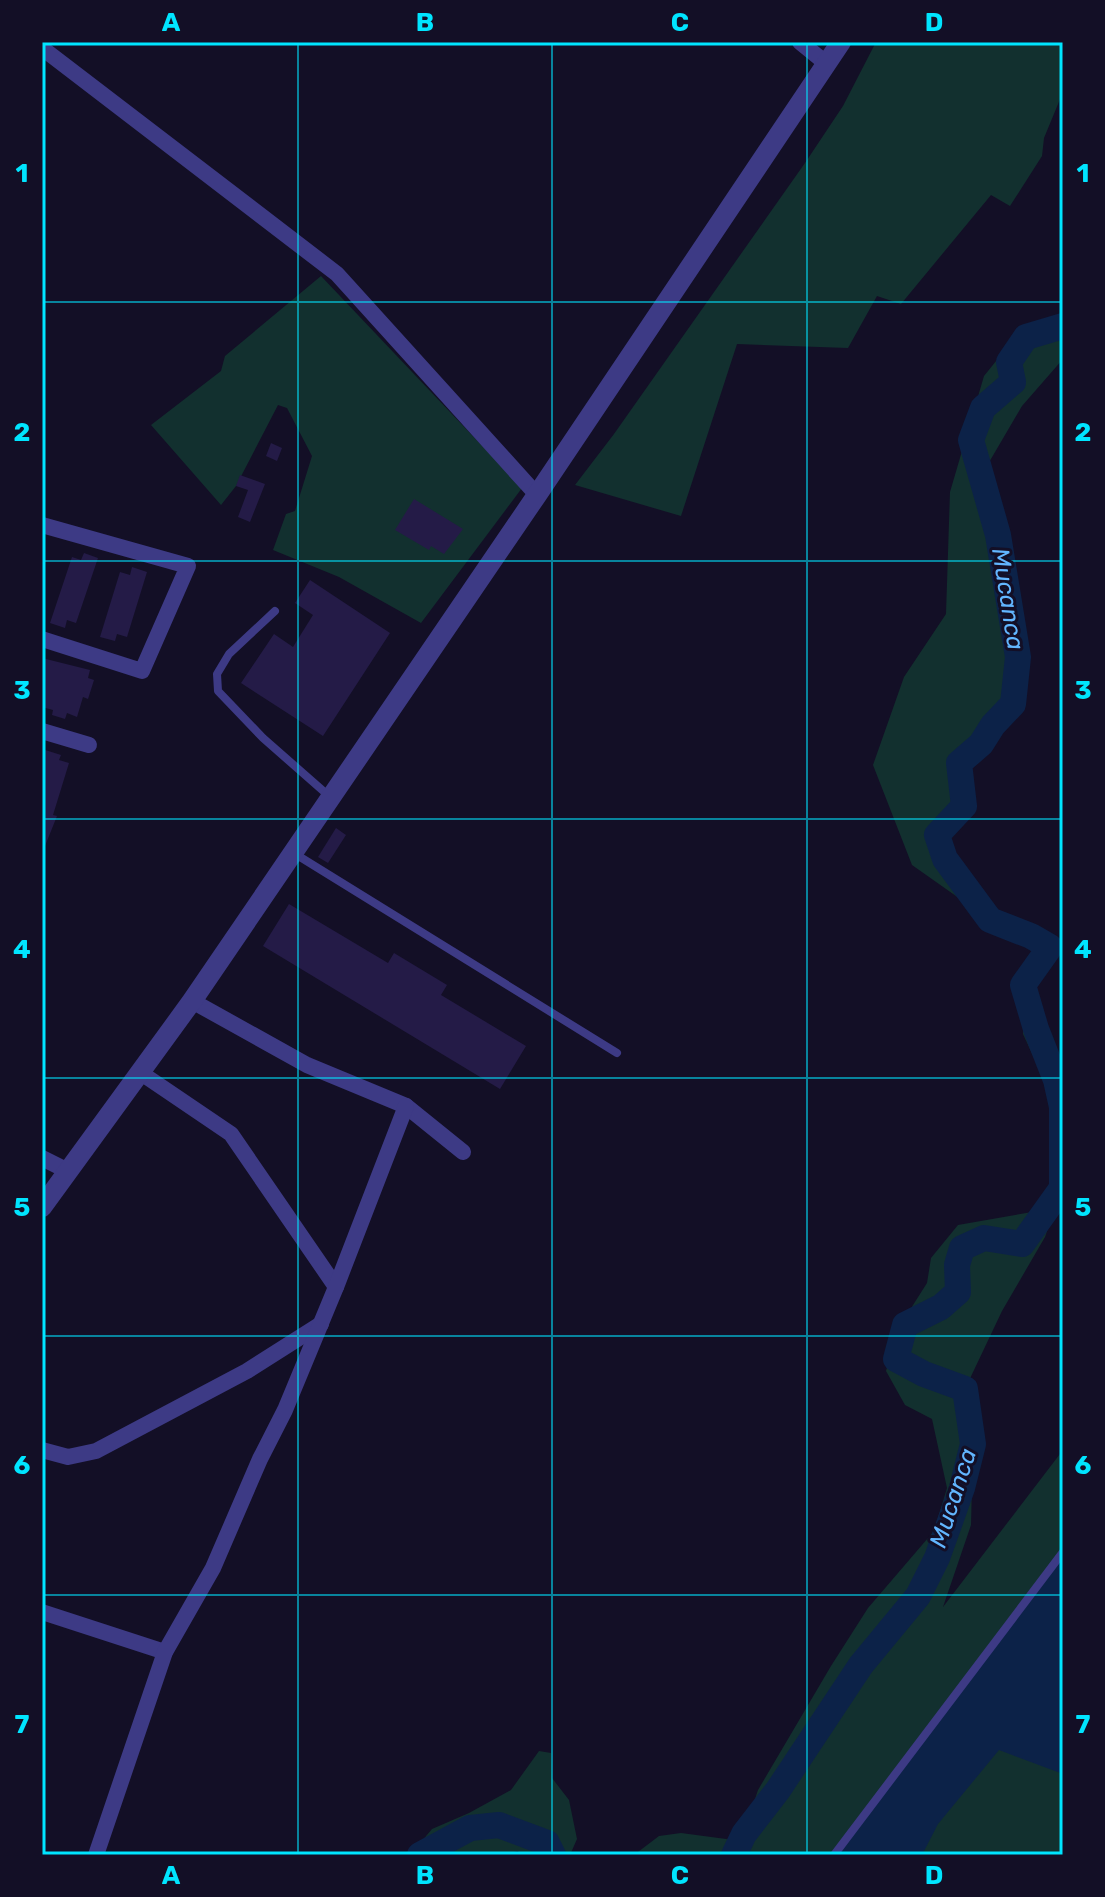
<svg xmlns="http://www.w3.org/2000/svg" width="1105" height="1897" viewBox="0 0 1105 1897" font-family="Rubik,sans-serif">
<rect width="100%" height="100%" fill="#130f26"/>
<g fill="#12302f">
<path d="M876,42H1063V92L1044,138L1042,156L1010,206L991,195L901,304L877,296L848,348L737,344L681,516L575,485L614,434L805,163L843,106Z"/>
<path d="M321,276L522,488L421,623L339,577L273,550L286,514L295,511L312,456L287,408L278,405L236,486L221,505L151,425L221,371L225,356Z"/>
<path d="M1063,314V359L1022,406L981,476L998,535L1018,657L1013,704L993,725L981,744L959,763L964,806L937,835L945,859L990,920L912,865L873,765L904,677L946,614L950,492L984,376L1021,330Z"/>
<path d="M1023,985L1036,1029L1056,1080L1062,1106V1188L1045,1237L1002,1311L965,1389L973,1444L971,1525L943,1607L1063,1450V1855H634L659,1836L681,1833L741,1841L758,1790L831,1666L868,1608L934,1531L947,1488L932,1419L905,1405L886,1371L901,1324L927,1283L931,1258L958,1225L1032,1212L1051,1191L1052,1097L1023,1034Z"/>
<path d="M539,1751L551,1753L552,1778L569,1800L577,1839L570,1855H520L518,1851L501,1855H410L432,1829L469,1813L511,1790Z"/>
</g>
<path fill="#0c2248" d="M1063,1552V1774L999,1750L938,1824L922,1855H834Z"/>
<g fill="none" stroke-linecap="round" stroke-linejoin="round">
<g stroke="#0c2248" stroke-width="26">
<path d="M420,1855L470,1828L499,1825L547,1843L553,1855"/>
<path d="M734,1855L744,1834L778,1790L861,1665L918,1596L937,1558L962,1488L973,1444L965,1389L924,1374L896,1359L905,1325L941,1307L958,1292L957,1265L962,1248L984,1238L1022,1244L1062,1188V1107L1056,1080L1036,1029L1023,985L1050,947L1031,936L990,920L945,859L937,835L964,806L959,763L981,744L993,725L1013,704L1018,657L998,535L971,440L983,408L1013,382L1009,362L1026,337L1063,326"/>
</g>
</g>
<g fill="#241b47">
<path d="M271,443L282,448L277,461L266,456Z"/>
<path d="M240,475L265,484L250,522L238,517L248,490L236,486Z"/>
<path d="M414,499L463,529L444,554L431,546L429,550L395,530Z"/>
<path d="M84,553L98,558L76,623L67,620L65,628L50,623L72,557L81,560Z"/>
<path d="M132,567L147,572L127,637L117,634L115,641L100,637L120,572L130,575Z"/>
<path d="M310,580L390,633L323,736L241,683L274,634L293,647L313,615L295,603Z"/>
<path d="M42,658L90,670L88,678L94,680L88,699L83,697L77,717L67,713L65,719L52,715L53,710L42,707Z"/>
<path d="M42,749L61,755L59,760L69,763L53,815L57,816L43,851Z"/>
<path d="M336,828L346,835L328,863L318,857Z"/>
<path d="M289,904L388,963L394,953L447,985L441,995L526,1046L500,1089L263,946Z"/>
</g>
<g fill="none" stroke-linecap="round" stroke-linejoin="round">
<g stroke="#3d3a85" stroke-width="8">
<path d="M275,611L229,654L217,674L218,691L263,738L329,796"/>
<path d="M292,852L617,1053"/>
<path d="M834,1855L1063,1552"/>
</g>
<g stroke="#3d3a85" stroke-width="16">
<path d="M800,42L827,64"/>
<path d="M42,48L337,274L537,495"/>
<path d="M42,525L188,566L142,671L42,639"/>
<path d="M42,731L89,745"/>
<path d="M192,1001L307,1065L406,1106L463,1152"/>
<path d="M141,1073L231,1134L336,1287"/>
<path d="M42,1158L68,1171"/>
<path d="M42,1450L68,1457L96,1451L247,1371L321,1324"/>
<path d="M42,1612L165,1652"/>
<path d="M96,1855L165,1652L213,1568L260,1459L285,1410L336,1287L406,1106"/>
</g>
<path stroke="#3d3a85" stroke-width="20" d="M42,1207L192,1001L537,495L841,42"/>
</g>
<path fill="none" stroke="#00e5ff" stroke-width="2" stroke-opacity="0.55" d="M298,42V1855M552,42V1855M807,42V1855M42,302H1063M42,561H1063M42,819H1063M42,1078H1063M42,1336H1063M42,1595H1063"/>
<g text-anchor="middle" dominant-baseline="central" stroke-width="6" stroke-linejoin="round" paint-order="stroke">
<g font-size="24" font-style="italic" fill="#62b6ff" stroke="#130f26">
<text transform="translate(1008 599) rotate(81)">Mucanca</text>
<text transform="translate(953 1498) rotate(-72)">Mucanca</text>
</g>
</g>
<rect width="1105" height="1897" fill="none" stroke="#130f26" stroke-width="88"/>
<rect x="44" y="44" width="1017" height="1809" fill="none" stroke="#00e5ff" stroke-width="3"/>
<g font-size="26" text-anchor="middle" font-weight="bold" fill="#00e5ff">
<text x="171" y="31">A</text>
<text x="425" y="31">B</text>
<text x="680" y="31">C</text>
<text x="934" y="31">D</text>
<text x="22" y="182">1</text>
<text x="1083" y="182">1</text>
<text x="22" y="441">2</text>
<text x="1083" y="441">2</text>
<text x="22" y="699">3</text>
<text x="1083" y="699">3</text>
<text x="22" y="958">4</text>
<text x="1083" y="958">4</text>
<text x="22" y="1216">5</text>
<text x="1083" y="1216">5</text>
<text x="22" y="1474">6</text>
<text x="1083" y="1474">6</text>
<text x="22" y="1733">7</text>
<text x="1083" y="1733">7</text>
<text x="171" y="1884">A</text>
<text x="425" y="1884">B</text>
<text x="680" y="1884">C</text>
<text x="934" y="1884">D</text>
</g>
</svg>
